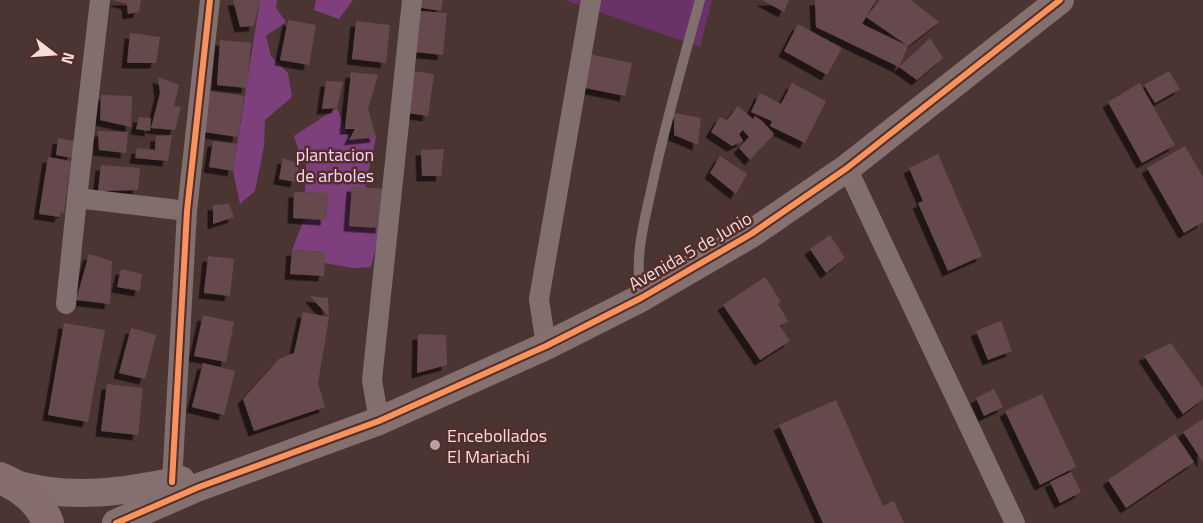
<svg xmlns="http://www.w3.org/2000/svg" width="1203" height="523" viewBox="0 0 1203 523" font-family="'Titillium Web',sans-serif">
<defs>
<filter id="shadow"><feDropShadow dx="-5.5" dy="5.5" stdDeviation="0" flood-color="#0009"/></filter>
</defs>
<rect width="100%" height="100%" fill="#4a3533"/>
<path fill="#693369" d="M565,0H712L700,47Z"/>
<g fill="#7e3f7d">
<path d="M260,0H277L276,8L286,22L266,36L271,56L288,73L292,97L265,120L264,146L255,191L240,204L233,171Z"/>
<path d="M316,0H353L339,19L314,10Z"/>
<path d="M337,108L349,140L376,137L365,188L352,187L349,225L381,228L371,267L353,268L324,263L325,252L292,250L304,219H326L328,194L305,192L306,159L298,149L294,136Z"/>
</g>
<g fill="#664a4e" filter="url(#shadow)">
<path d="M113,0H141L139,12L128,14L127,4Z"/>
<path d="M233,0H260L254,26L240,27Z"/>
<path d="M417,0H443L441,11L416,7Z"/>
<path d="M762,0H789L784,12Z"/>
<path d="M815,0H876L862,24L908,46L899,67L930,38L943,58L917,80L899,67L816,27Z"/>
<path d="M880,0H911L939,22L908,46L866,17Z"/>
<path d="M420,11L447,13L443,55L415,52Z"/>
<path d="M288,20L316,25L309,65L280,60Z"/>
<path d="M356,21L390,25L386,63L352,59Z"/>
<path d="M798,24L842,48L827,75L784,51Z"/>
<path d="M130,33L160,37L156,63H127Z"/>
<path d="M220,40L251,43L247,88L217,85Z"/>
<path d="M588,54L632,63L625,96L581,87Z"/>
<path d="M414,71L434,74L428,116L408,113Z"/>
<path d="M1169,71L1180,89L1155,103L1144,85Z"/>
<path d="M351,72L378,75L368,109L376,137L349,140L355,129H345Z"/>
<path d="M158,77L179,85L174,106L181,107L175,130L151,128L160,93Z"/>
<path d="M326,81L343,82L337,108L322,109Z"/>
<path d="M792,83L826,101L805,143L770,126L772,121L751,112L760,93L781,104Z"/>
<path d="M1140,83L1175,145L1142,163L1108,102Z"/>
<path d="M210,91L244,96L238,137L204,132Z"/>
<path d="M101,95L132,96L131,127L100,120Z"/>
<path d="M738,106L753,119L755,116L762,121L774,134L750,160L739,148L749,137L743,130L739,134L743,141L732,146L711,132L720,117L727,120Z"/>
<path d="M674,113L701,118L698,145L674,135Z"/>
<path d="M139,117L151,118L150,131L136,129Z"/>
<path d="M98,131L128,132L126,153L99,150Z"/>
<path d="M172,135L168,161L135,158L137,148L155,150L156,136Z"/>
<path d="M58,138L74,141L72,158L56,155Z"/>
<path d="M213,141L237,144L233,171L209,167Z"/>
<path d="M1185,146L1203,177V222L1184,233L1147,168Z"/>
<path d="M444,149L441,176H422L421,150Z"/>
<path d="M938,154L982,256L948,271L918,203L923,201L909,168Z"/>
<path d="M720,156L747,174L736,194L710,173Z"/>
<path d="M48,157L71,161L64,213L61,212L60,217L39,214Z"/>
<path d="M283,158L299,164L296,182L279,179Z"/>
<path d="M101,165L140,168L138,190L98,191Z"/>
<path d="M352,186L385,189L381,228L349,226Z"/>
<path d="M294,192L328,193L326,220L293,218Z"/>
<path d="M229,204L234,217L213,224V205Z"/>
<path d="M830,235L845,258L826,273L810,249Z"/>
<path d="M292,250L325,252L324,276L290,274Z"/>
<path d="M89,254L112,261L110,304L76,300Z"/>
<path d="M208,256L234,259L230,296L204,293Z"/>
<path d="M121,269L142,274L140,291L117,287Z"/>
<path d="M765,277L781,302L778,304L788,321L780,326L790,341L760,360L723,305Z"/>
<path d="M310,296L328,298L329,317Z"/>
<path d="M303,312L329,317L318,383L325,407L254,431L243,399L279,359L294,353Z"/>
<path d="M203,315L234,322L226,362L194,356Z"/>
<path d="M1001,321L1012,351L988,360L976,331Z"/>
<path d="M64,323L105,330L88,422L48,415Z"/>
<path d="M131,328L156,335L145,379L119,373Z"/>
<path d="M418,334L446,335L447,365L417,373Z"/>
<path d="M1171,343L1203,388V399L1183,414L1144,356Z"/>
<path d="M203,363L235,371L224,415L192,407Z"/>
<path d="M107,384L143,388L138,435L101,431Z"/>
<path d="M994,389L1003,407L984,416L976,398Z"/>
<path d="M1042,394L1076,467L1040,485L1005,411Z"/>
<path d="M836,400L883,506L894,501L904,523H823L779,425Z"/>
<path d="M1203,419V462L1183,432Z"/>
<path d="M1175,434L1194,462L1126,508L1108,480Z"/>
<path d="M1071,472L1081,492L1060,503L1050,482Z"/>
</g>
<g fill="none" stroke-linecap="round" stroke-linejoin="round">
<path stroke="#806f6d" stroke-width="10" d="M641,295C634,257 644,223 652,186C665,124 683,62 700,0"/>
<g stroke="#806f6d" stroke-width="20">
<path d="M100,0L77,198L187,211"/>
<path d="M847,168L1015,523"/>
<path d="M66,304L77,198"/>
<path d="M546,346L539,299L591,0"/>
<path d="M379,421L372,380L412,0"/>
<path d="M172,482L187,211L210,0"/>
</g>
<g stroke="#84706e" stroke-width="28">
<path d="M15,484C71,500 125,492 181,480"/>
<path d="M116,523L199,487L379,421L546,346L641,298L751,234L847,168L1060,0"/>
</g>
<path stroke="#846d6b" stroke-width="32" d="M0,478C20,486 40,501 48,523"/>
<g stroke="#532d2a" stroke-width="10">
<g id="cycleway">
<path d="M172,482L187,211L210,0"/>
<path d="M116,523L199,487L379,421L546,346L641,298L751,234L847,168L1060,0"/>
</g>
</g>
<use href="#cycleway" stroke="#f8935d" stroke-width="6"/>
</g>
<circle fill="#b8a29f" stroke="#532d2a" stroke-width="2" cx="435" cy="445" r="6"/>
<g text-anchor="middle" dominant-baseline="central" stroke-width="5" stroke-linejoin="round" paint-order="stroke">
<g font-size="18" fill="#fbd5fb" stroke="#532d2a">
<text x="335" y="154">plantacion<tspan x="335" dy="21">de arboles</tspan></text>
</g>
<g font-size="18" fill="#f4dcd9" stroke="#532d2a">
<text transform="translate(690 251) rotate(-30)">Avenida 5 de Junio</text>
</g>
<g font-size="18" fill="#f4dcd9" stroke="#532d2a" text-anchor="start">
<text x="447" y="435">Encebollados<tspan x="447" dy="21">El Mariachi</tspan></text>
</g>
</g>
<g transform="translate(54 54) rotate(107)" stroke="#532d2a" stroke-width="4.5" paint-order="stroke">
<path d="M0-4.5L10 22L0 15L-10 22Z" fill="#f4dcd9"/>
<text y="-9" font-size="16" font-weight="bold" text-anchor="middle" fill="#f4dcd9">N</text>
</g>
</svg>
